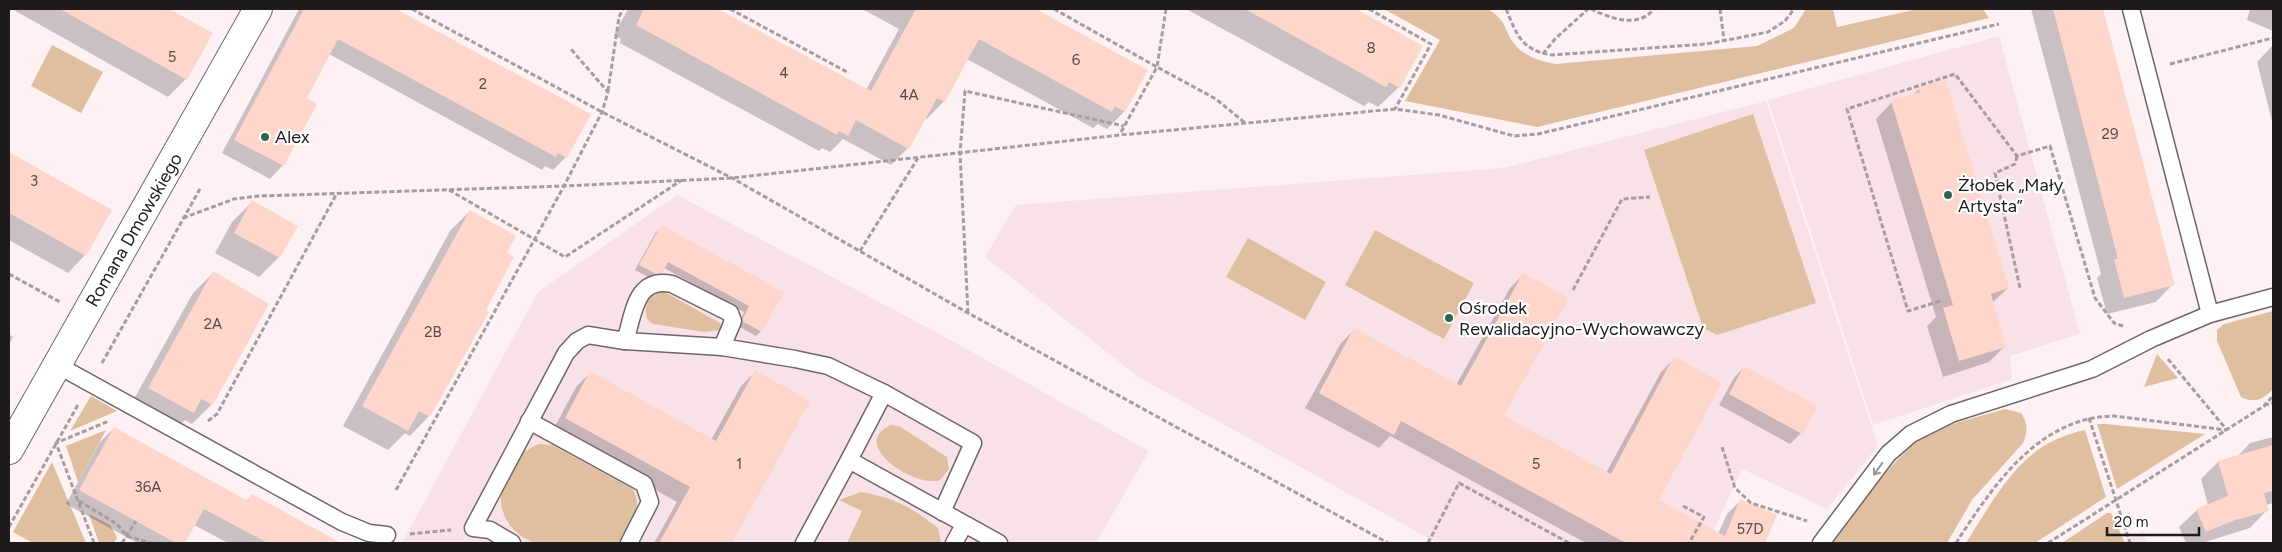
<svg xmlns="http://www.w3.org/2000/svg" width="2282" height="552" viewBox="0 0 2282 552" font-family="Figtree,sans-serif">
<rect width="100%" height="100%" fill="#fdf1f4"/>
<g fill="#f8e2e7">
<path d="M1999,36L2080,334L2010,356L2012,379L1873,425L1768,100Z"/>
<path d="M1766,101L1878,446L1827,509L1742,469L1708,543H1437L1140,378L985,257L1016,205L1503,168Z"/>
<path d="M677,195L936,332L1149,451L1096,543H402L538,292Z"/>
<path d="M2143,531L2146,543H2122Z"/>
</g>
<g fill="#dfbf9f">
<path d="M1384,9H1488C1509,22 1503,31 1516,46C1526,57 1542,62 1556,64L1757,46L1794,28L1806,9H1833L1837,27L1918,9H1983L1989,18L1537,127L1405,101L1440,40Z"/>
<path d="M52,45L103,72L81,113L31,86Z"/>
<path d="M1753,114L1816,303L1717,335L1703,328L1644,150Z"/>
<path d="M1375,230L1474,283L1444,339L1345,285Z"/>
<path d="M1248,238L1326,282L1305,320L1226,277Z"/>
<path d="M663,291L720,323L721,327L719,330L705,332L653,324L648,320C642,306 649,294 663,291Z"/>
<path d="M2273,311V389C2264,399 2254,404 2241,397L2217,341V330L2224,324Z"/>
<path d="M2157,354L2178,378L2144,387Z"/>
<path d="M91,396L117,411L70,431Z"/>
<path d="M2005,409L2021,413C2028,424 2028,431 2023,443L1972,500L1947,543H1833C1859,510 1897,447 1936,430C1958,421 1983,416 2005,409Z"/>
<path d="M2097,424H2106L2205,434L2117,489Z"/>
<path d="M891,425L899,426L947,457L949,469L940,480C916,489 847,444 891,425Z"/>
<path d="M106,430L78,482L66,446Z"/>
<path d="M2085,430L2106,497L2035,543H1966C1987,510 2009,469 2042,447C2054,439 2071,433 2085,430Z"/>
<path d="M539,444L552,445L633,489C644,509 629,526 620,543C599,543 578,543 558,543C551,543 541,545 535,543C484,524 494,461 539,444Z"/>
<path d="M52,462L86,543H33L13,532Z"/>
<path d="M861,492C895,498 911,507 938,528L941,543H847L862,511L839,500Z"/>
<path d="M2107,513H2111L2125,543H2062Z"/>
<path d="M89,514L110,525L117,537L114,543H99Z"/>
</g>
<g fill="#0003">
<path d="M12,9H166L211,34L186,79L168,97Z"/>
<path d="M299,9H393L589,114L566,157L553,170L545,166L542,170L329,54L305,99L283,165L270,179L222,153Z"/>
<path d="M628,9H715L866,90L899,29L862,9H1034L1146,71L1124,112L1107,129L1098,124L1093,128L967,59L944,101L927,119L925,118L908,148L891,165L843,139L830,152L822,148L819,151L620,43L621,39L614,35Z"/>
<path d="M1186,9H1353L1421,46L1399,87L1378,107L1369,102L1364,106Z"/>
<path d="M2031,9H2102L2173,284L2156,302L2107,314L2097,278L2101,274Z"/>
<path d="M2250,9H2273V31L2247,20Z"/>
<path d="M2273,45V125L2257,62Z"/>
<path d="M1919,89L2008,288L1992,303L2005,346L1989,362L1943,377L1927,326L1936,317L1876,119L1892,102L1912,96Z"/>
<path d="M9,153L110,210L85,255L68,273L9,240Z"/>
<path d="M252,202L279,257L259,277L215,253L232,222Z"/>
<path d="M470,211L429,416L410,436L405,433L388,450L343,426L450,231Z"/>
<path d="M662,227L782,292L761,331L756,336L738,326L744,312L664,268L656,278H650L635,270L656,232Z"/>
<path d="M213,273L212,404L192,424L185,420L173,432L129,408L193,293Z"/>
<path d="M1524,274L1503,417L1606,473L1661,372L1675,358L1657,501L1718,534L1727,514L1741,500L1776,515L1764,543H1586L1390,436L1379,448L1305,408L1341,343L1355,329L1456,385L1510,288Z"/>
<path d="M9,334L13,337L9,344Z"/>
<path d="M1744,367L1816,406L1801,433L1790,444L1719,405L1734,378Z"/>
<path d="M755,372L809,402L731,543H654L677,502L552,432L576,387L590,373L711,440L741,386Z"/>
<path d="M114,428L246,501L252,496L338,543H228L194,525L183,543H137L66,504L100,442Z"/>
<path d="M2273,437V503L2266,505L2267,510L2250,528L2202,543H2186L2179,527L2197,510L2208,505L2201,479L2218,462L2237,457L2250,443Z"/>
</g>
<g fill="#fed6cc">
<path d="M60,9H169L213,33L187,80Z"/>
<path d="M304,9H396L591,114L567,158L558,153L556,157L338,39L307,98L317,104L284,166L234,140Z"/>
<path d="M644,9H718L871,91L916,9H1036L1148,70L1125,112L1115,106L1112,112L979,39L945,102L937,98L909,149L856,120L848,136L839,131L837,135L636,25Z"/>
<path d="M1245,9H1356L1423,46L1400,88L1389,82L1386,87Z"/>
<path d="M2053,9H2103L2175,285L2124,298L2114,259H2118Z"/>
<path d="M1946,80L2009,288L1991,294L2006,347L1959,361L1943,308L1953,305L1891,101L1920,92L1918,88Z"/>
<path d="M9,152L112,210L86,256L9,213Z"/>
<path d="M252,200L298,226L280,258L234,233Z"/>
<path d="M470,210L516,236L507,252L514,257L486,310L489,312L430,417L419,411L408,431L362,406Z"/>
<path d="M661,225L784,292L762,332L742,321L749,306L668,262L662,273L656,274L639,265Z"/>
<path d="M213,271L269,304L213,405L201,399L194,413L148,388Z"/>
<path d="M1523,273L1569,298L1504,416L1611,474L1674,356L1722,383L1659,500L1725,536L1740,499L1777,515L1765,543H1626L1401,421L1394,435L1319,393L1354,328L1461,386Z"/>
<path d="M1744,366L1818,406L1802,434L1729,394Z"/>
<path d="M755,370L810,401L732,543H659L690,487L565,418L590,371L716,441Z"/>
<path d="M114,427L248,501L252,494L341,543H268L204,509L185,543H176L79,490Z"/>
<path d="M2273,445V491L2264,493L2269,511L2235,520L2206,532L2196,509L2228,496L2218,461Z"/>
</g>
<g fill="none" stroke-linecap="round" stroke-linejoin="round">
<g stroke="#706668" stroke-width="19">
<g id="lane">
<path d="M2131,9L2210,314"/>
<path d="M625,341C634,314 635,276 672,284L730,313L733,321L722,347"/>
<path d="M57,365L342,522L369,533L387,535"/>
<path d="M529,421L644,484L650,502L629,543"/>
<path d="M849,460L884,393"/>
<path d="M512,543L490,530L473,528L566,353L577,341L588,335L625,341L722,347L795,359L828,366L884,393L973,443L942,512"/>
<path d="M804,543L849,460L999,543"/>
<path d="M954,543L964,525"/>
<path d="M1821,543L1888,454L1911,434L1951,414L2092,369L2151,339L2210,314L2273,297"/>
</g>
</g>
<g stroke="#706668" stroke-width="30">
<path id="street" d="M9,450L258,9"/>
</g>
<g stroke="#a69d9f" stroke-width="3" stroke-dasharray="5 2.5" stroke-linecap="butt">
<path d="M412,9L602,112L732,178L968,313L1388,543"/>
<path d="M730,9L849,73"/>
<path d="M1054,9L1157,67L1120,134"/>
<path d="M1166,9L1157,67L1216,99L1244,122"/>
<path d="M1369,9L1431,44L1395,109"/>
<path d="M1506,9C1517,35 1521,50 1552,55L1706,44L1743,37L1768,32L1785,21L1794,9"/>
<path d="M1591,9C1610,18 1638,29 1654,9"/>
<path d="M1720,9L1724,40"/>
<path d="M1543,54L1555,39L1588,9"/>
<path d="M2170,64L2273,38"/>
<path d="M608,91L619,17L623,9"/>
<path d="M2017,156L2015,164L1995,173L2020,288"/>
<path d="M449,190L565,257L682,180"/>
<path d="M183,218L234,199L258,196L564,186L732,178L1120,135L1395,109L1439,115L1514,136L1538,134L1999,24"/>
<path d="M860,251L918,158"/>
<path d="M9,274L60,302"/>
<path d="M1573,290L1622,199L1650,197"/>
<path d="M1940,301L1908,311L1847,109L1955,74L2017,156L2050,146L2095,298L2114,323L2123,326"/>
<path d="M968,313L960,153L965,91L1124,126"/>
<path d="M2168,359L2226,429"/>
<path d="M102,363L200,189"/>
<path d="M2264,405L2273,403"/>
<path d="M2089,418L2130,543"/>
<path d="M208,421L217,414L337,193"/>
<path d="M1722,447L1735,488L1751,503L1807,521"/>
<path d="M396,490L564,186L602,112L608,92L570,48"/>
<path d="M79,501L117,524L127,536L151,543"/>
<path d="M1683,506L1704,517L1689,543"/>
<path d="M9,527L79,403"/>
<path d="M410,534L451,530"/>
<path d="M94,543L56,443L109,421"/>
<path d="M122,543L136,521"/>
<path d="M1428,543L1459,483L1569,543"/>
<path d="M1956,543C1993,486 2038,417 2114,416L2226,430"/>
<path d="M2048,543L2264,406L2273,396"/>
</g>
<use href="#lane" stroke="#fff" stroke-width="16"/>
<use href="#street" stroke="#fff" stroke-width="28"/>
</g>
<defs><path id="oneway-shaft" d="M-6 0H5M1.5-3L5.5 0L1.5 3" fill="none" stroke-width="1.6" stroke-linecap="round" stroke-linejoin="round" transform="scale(1.25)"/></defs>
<use stroke="#9a9899" href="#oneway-shaft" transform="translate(1878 469) rotate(125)"/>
<g fill="#30654b" stroke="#fff" stroke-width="2">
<circle cx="265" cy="137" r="5"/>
<circle cx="1948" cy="195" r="5"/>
<circle cx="1449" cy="318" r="5"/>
</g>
<g text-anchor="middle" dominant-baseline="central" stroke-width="4.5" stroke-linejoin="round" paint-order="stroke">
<g font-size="15" fill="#574a48">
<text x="1371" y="48">8</text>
<text x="172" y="57">5</text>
<text x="1076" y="60">6</text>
<text x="784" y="73">4</text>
<text x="483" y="84">2</text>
<text x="909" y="95">4A</text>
<text x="2110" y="134">29</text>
<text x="34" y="181">3</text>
<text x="213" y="324">2A</text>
<text x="433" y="332">2B</text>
<text x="739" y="464">1</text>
<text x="1536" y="464">5</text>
<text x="148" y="487">36A</text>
<text x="1750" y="529">57D</text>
</g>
<g font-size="18" fill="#1f1b1c" stroke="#fff" text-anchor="start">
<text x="275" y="137">Alex</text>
<text x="1958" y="185">Żłobek „Mały<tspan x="1958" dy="21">Artysta”</tspan></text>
<text x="1459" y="308">Ośrodek<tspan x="1459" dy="21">Rewalidacyjno-Wychowawczy</tspan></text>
</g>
<g font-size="18" fill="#1f1b1c" stroke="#fff">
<text transform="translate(134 230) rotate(-60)">Romana Dmowskiego</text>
</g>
</g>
<rect width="2282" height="552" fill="none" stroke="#1f1b1c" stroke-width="20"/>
<path d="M2107 527v8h92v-8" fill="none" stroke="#1f1b1c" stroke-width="2.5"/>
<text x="2114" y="527" font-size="15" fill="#1f1b1c" stroke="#ffffff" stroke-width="4" paint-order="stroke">20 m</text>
</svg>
